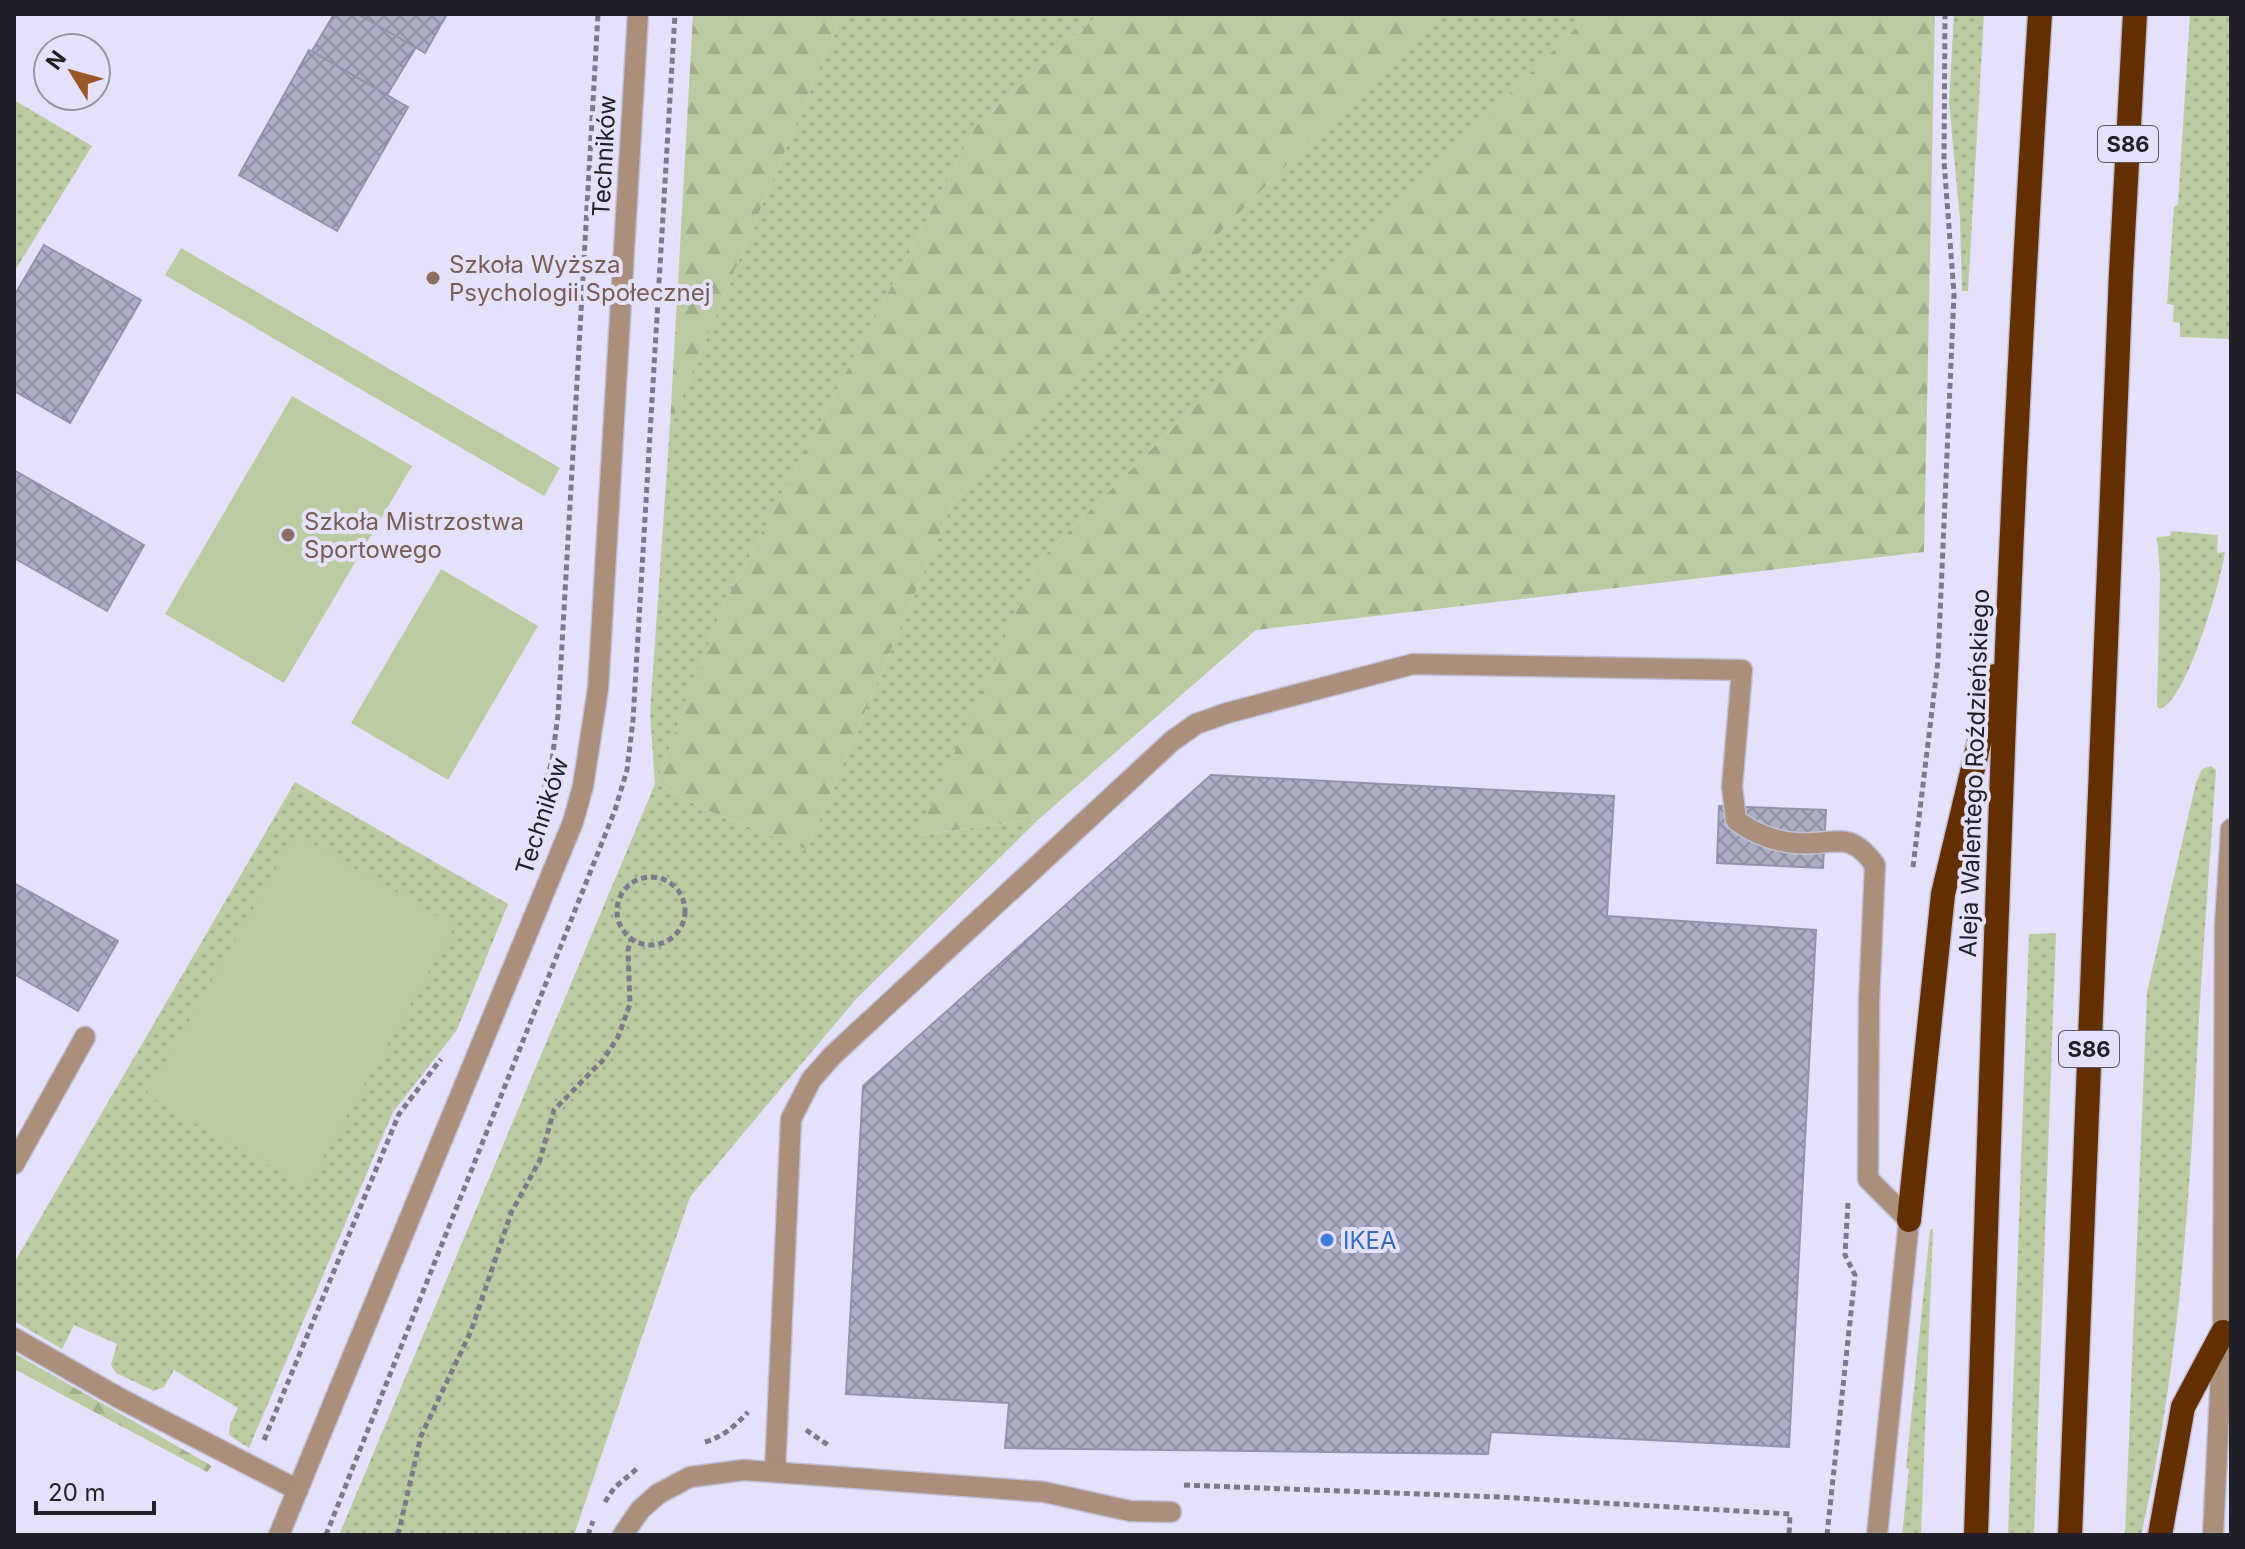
<svg xmlns="http://www.w3.org/2000/svg" width="2245" height="1549" viewBox="0 0 2245 1549" font-family="Inter,sans-serif">
<defs>
<pattern id="grass-dots" width="8" height="8" patternUnits="userSpaceOnUse" patternTransform="scale(2)"><rect width="8" height="8" fill="#bacba2"/><path d="M2 2h.1M6 6h.1" fill="none" stroke="#a0ae8c" stroke-width="1.8" stroke-linecap="round"/></pattern>
<pattern id="forest-firs" width="22" height="20" patternUnits="userSpaceOnUse" patternTransform="scale(2)"><rect width="22" height="20" fill="#bacba2"/><path d="M5 1l3.5 6h-7zM16 11l3.5 6h-7z" fill="#a0ae8c"/></pattern>
<pattern id="building-cross-hatch" width="8" height="8" patternUnits="userSpaceOnUse" patternTransform="scale(2)"><rect width="8" height="8" fill="#aeafc7"/><path d="M0 0l8 8M0 8l8-8" fill="none" stroke="#8d8ea2"/></pattern>
</defs>
<rect width="100%" height="100%" fill="#e5e1fb"/>
<g fill="url(#grass-dots)">
<path d="M842,14H1099L976,126L722,608L656,783L702,808L807,850L953,502L1436,14H1590L1038,562L919,835L1039,819L856,999L690,1197L574,1535H339L655,784L650,713L670,425Z"/>
<path d="M1954,14H1984L1968,291H1962L1960,220L1949,102Z"/>
<path d="M2190,14H2231V339L2180,337V323L2173,322L2174,305L2167,304L2174,207L2178,204Z"/>
<path d="M14,100L92,146L14,272Z"/>
<path d="M2171,531L2218,535L2217,553L2225,552C2221,580 2186,705 2159,709L2157,706L2160,575L2157,537L2170,536Z"/>
<path d="M2211,766L2216,770C2210,859 2203,947 2198,1036C2189,1204 2179,1371 2141,1535H2125L2147,992L2196,783L2202,769Z"/>
<path d="M295,782L508,904L457,1030L393,1112L249,1448L229,1435L230,1424L238,1408L174,1370L164,1387L154,1391L116,1373L111,1365L117,1344L74,1325L62,1349L14,1321V1263Z"/>
<path d="M2056,933L2034,1535H2008L2029,934Z"/>
<path d="M1933,1229L1921,1535H1902L1909,1469L1906,1468L1930,1230Z"/>
</g>
<g fill="url(#forest-firs)">
<path d="M693,14H842L670,425Z"/>
<path d="M1099,14H1436L953,502L807,850L702,808L656,783L722,608L976,126Z"/>
<path d="M1590,14H1935L1924,552L1256,630L1039,819L918,835L1038,562Z"/>
<path d="M14,1353L212,1466L207,1472L14,1369Z"/>
</g>
<g fill="#bacba2">
<path d="M181,248L560,468L544,496L165,275Z"/>
<path d="M292,396L412,466L284,683L165,614Z"/>
<path d="M441,569L538,626L448,780L351,723Z"/>
<path d="M296,834L455,926L306,1187L146,1095Z"/>
</g>
<g fill="url(#building-cross-hatch)" stroke="#9293ab" stroke-width="2">
<path d="M334,14H358L416,47L387,95L312,51Z"/>
<path d="M358,14H447L425,53Z"/>
<path d="M309,50L408,107L337,231L239,175Z"/>
<path d="M44,245L141,300L70,423L14,391V296Z"/>
<path d="M14,470L144,545L107,611L14,558Z"/>
<path d="M1211,775L1614,796L1607,916L1816,930L1789,1447L1491,1432L1488,1454L1005,1448L1009,1403L846,1394L863,1086Z"/>
<path d="M1719,806L1826,810L1823,868L1717,863Z"/>
<path d="M14,883L118,941L78,1011L14,974Z"/>
</g>
<g fill="none" stroke-linecap="round" stroke-linejoin="round">
<g stroke="#c2bed5" stroke-width="23">
<g id="lane">
<path d="M14,1164L85,1037"/>
<path d="M14,1338L121,1399L298,1490"/>
<path d="M775,1472L791,1119L811,1080L832,1056L1172,741L1196,724L1227,713L1413,664L1742,670L1732,787L1736,820C1753,833 1773,841 1795,843C1833,847 1848,827 1875,865L1869,1001L1868,1179L1909,1220"/>
<path d="M623,1535L640,1510L658,1494L690,1477L744,1470L1044,1492L1130,1511L1171,1512"/>
</g>
</g>
<g stroke="#c2bed5" stroke-width="23">
<g id="street">
<path d="M279,1535L543,895L573,822L583,786L598,689L638,14"/>
<path d="M1877,1535L1909,1220"/>
<path d="M2213,1535L2223,1332L2225,925L2231,829"/>
</g>
</g>
<g stroke="#c2bed5" stroke-width="27">
<g id="highway">
<path d="M1909,1220L1943,894L1995,676"/>
<path d="M1976,1535C1993,1028 2007,520 2040,14"/>
<path d="M2070,1535L2121,273L2135,14"/>
<path d="M2160,1535L2183,1407L2223,1332"/>
</g>
</g>
<g stroke="#7c798a" stroke-width="5" stroke-dasharray="6 4" stroke-linecap="butt">
<path d="M531,837L552,760L558,715L598,14"/>
<path d="M1913,867L1938,661L1954,294L1944,161L1945,14"/>
<circle cx="651" cy="911" r="34"/>
<path d="M806,1430L828,1445"/>
<path d="M264,1440L399,1114L441,1059"/>
<path d="M705,1442C723,1437 735,1426 748,1412"/>
<path d="M1184,1485L1499,1497L1790,1514L1789,1535"/>
<path d="M605,1502L614,1488L639,1467"/>
<path d="M326,1535L615,810L627,770L633,720L675,14"/>
<path d="M398,1535L421,1436L471,1331L511,1213L540,1160L554,1110L603,1060L618,1037L630,1004L628,950L631,939"/>
<path d="M588,1535L593,1521"/>
<path d="M1827,1535L1855,1275L1845,1255L1848,1202"/>
</g>
<use href="#lane" stroke="#aa8f7d" stroke-width="20"/>
<use href="#street" stroke="#aa8f7d" stroke-width="20"/>
<use href="#highway" stroke="#612f00" stroke-width="24"/>
</g>
<g fill="#8d6e63" stroke="#e5e1fb" stroke-width="3">
<circle cx="433" cy="278" r="8"/>
<circle cx="288" cy="535" r="8"/>
</g>
<circle fill="#3f7fe0" stroke="#e5e1fb" stroke-width="3" cx="1327" cy="1240" r="8"/>
<g text-anchor="middle" dominant-baseline="central" stroke-width="8" stroke-linejoin="round" paint-order="stroke">
<g fill="#e5e1fb" stroke="#5c5a68" stroke-width="2">
<rect x="2098" y="126" width="60" height="36" rx="6"/>
<rect x="2059" y="1031" width="60" height="36" rx="6"/>
</g>
<g font-size="22" font-weight="bold" fill="#212029">
<text x="2128" y="144">S86</text>
<text x="2089" y="1049">S86</text>
</g>
<g font-size="24" fill="#212029" stroke="#e5e1fb">
<text transform="translate(604 156) rotate(-87)">Techników</text>
<text transform="translate(1974 773) rotate(-88)">Aleja Walentego Roździeńskiego</text>
<text transform="translate(542 816) rotate(-72)">Techników</text>
</g>
<g font-size="24" fill="#785e54" stroke="#e5e1fb" text-anchor="start">
<text x="449" y="264">Szkoła Wyższa<tspan x="449" dy="28">Psychologii Społecznej</tspan></text>
<text x="304" y="521">Szkoła Mistrzostwa<tspan x="304" dy="28">Sportowego</tspan></text>
</g>
<g font-size="24" fill="#366cbe" stroke="#e5e1fb" text-anchor="start">
<text x="1343" y="1240">IKEA</text>
</g>
</g>
<rect width="2245" height="1549" fill="none" stroke="#212029" stroke-width="32"/>
<g transform="translate(72 72) rotate(307)"><circle r="38" fill="#e5e1fb" stroke="#9794a7" stroke-width="2"/>
<path d="M0-6L14 30L0 20L-14 30Z" fill="#995627"/>
<text y="-12" font-size="22" font-weight="bold" text-anchor="middle" fill="#212029">N</text>
</g>
<path d="M36 1501v12h118v-12" fill="none" stroke="#212029" stroke-width="4"/>
<text x="48" y="1501" font-size="24" fill="#212029" stroke="#e5e1fb" stroke-width="6" paint-order="stroke">20 m</text>
</svg>
